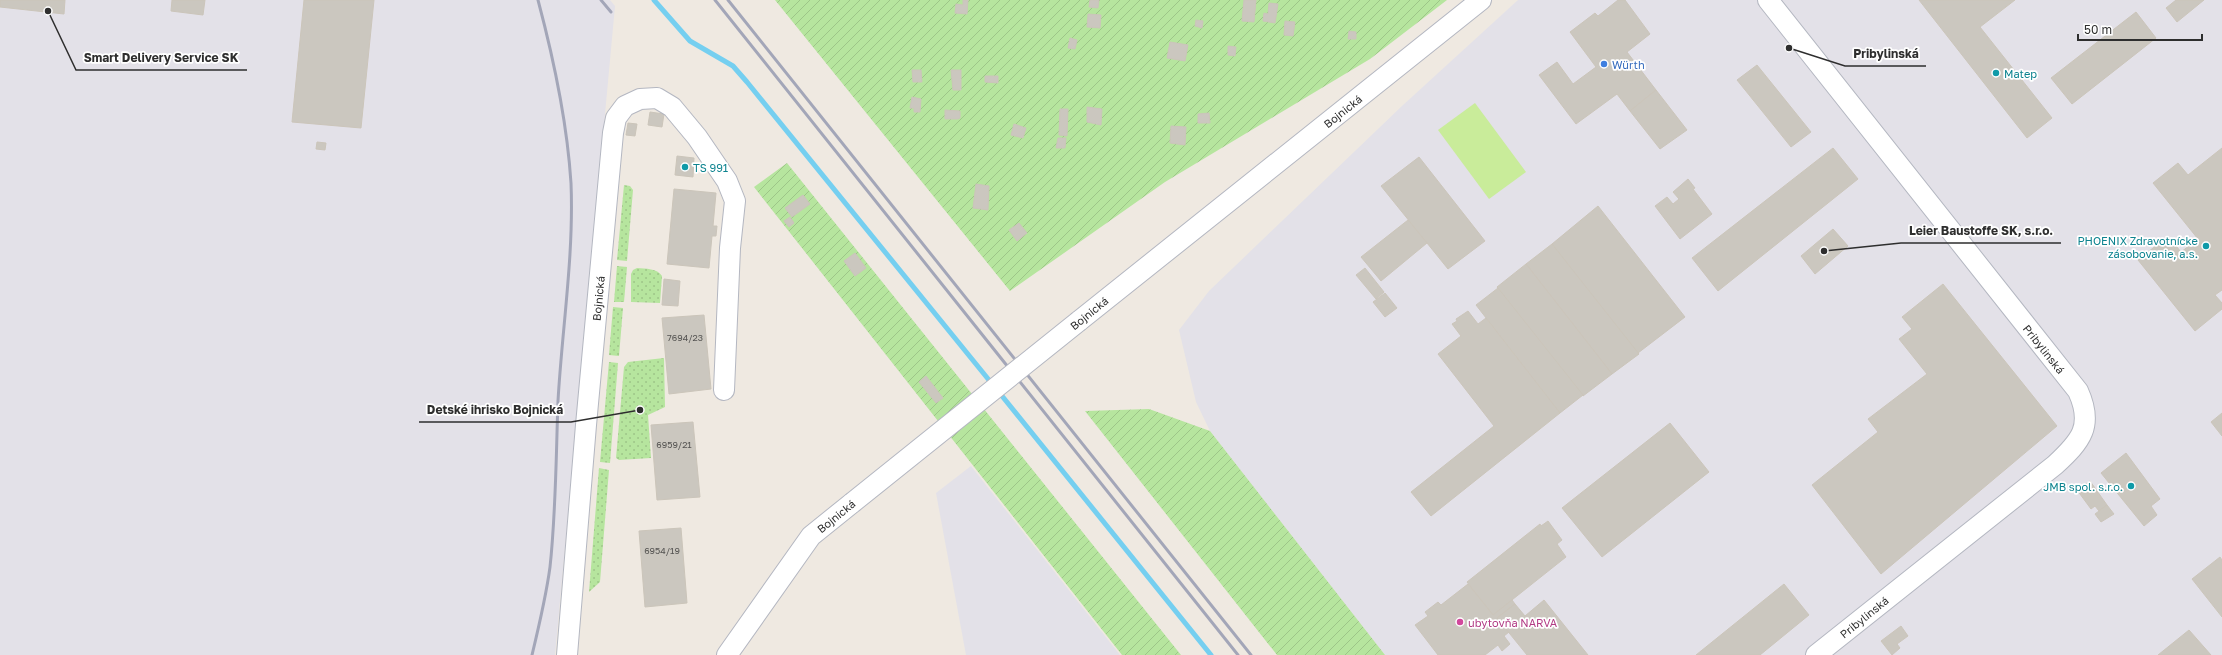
<svg xmlns="http://www.w3.org/2000/svg" width="2222" height="655" viewBox="0 0 2222 655" font-family="'Golos Text',sans-serif">
<defs>
<pattern id="grass-dots" width="8" height="8" patternUnits="userSpaceOnUse"><rect width="8" height="8" fill="#b6e59e"/><path d="M2 2h.1M6 6h.1" fill="none" stroke="#9dc588" stroke-width="1.8" stroke-linecap="round"/></pattern>
<pattern id="garden-furrows" width="10" height="10" patternUnits="userSpaceOnUse"><rect width="10" height="10" fill="#b6e59e"/><path d="M-1 1l2-2M0 10L10 0M9 11l2-2" fill="none" stroke="#9dc588"/></pattern>
</defs>
<rect width="100%" height="100%" fill="#efe9e1"/>
<g fill="#e3e1e8">
<path d="M0,0H610L615,6L555,655H0Z"/>
<path d="M1518,0H2222V655H1385L1210,431L1196,402L1179,330L1209,291L1402,106Z"/>
<path d="M971,466L1120,655H966L936,493Z"/>
</g>
<g fill="url(#grass-dots)">
<path d="M624,185L630,186L633,190L627,261L617,260Z"/>
<path d="M617,266L627,267L624,302H614Z"/>
<path d="M637,268C646,269 657,268 662,276L660,303L631,302V274L633,270Z"/>
<path d="M613,307L623,308L619,356L609,355Z"/>
<path d="M664,358L665,407L648,415L651,458L619,460L616,458L624,367L628,362Z"/>
<path d="M609,362L618,363L610,463L600,462Z"/>
<path d="M599,468L609,470L600,582L589,592Z"/>
</g>
<g fill="url(#garden-furrows)">
<path d="M775,0H1447L1370,59L1165,182L1010,291Z"/>
<path d="M787,163L1181,655H1122L754,187Z"/>
<path d="M1149,409L1210,431L1385,655H1277L1085,411Z"/>
</g>
<path fill="#c9ec9a" d="M1475,103L1526,172L1489,199L1438,130Z"/>
<g fill="none" stroke-linecap="round" stroke-linejoin="round">
<g stroke="#75cff0" stroke-width="5">
<path d="M654,0L690,41L733,66L747,82L993,385"/>
<path d="M998,391L1211,655"/>
</g>
</g>
<g fill="#cbc7bf" stroke="#cbc5ba">
<path d="M0,0H65L64,14L0,7Z"/>
<path d="M172,0H205L203,15L171,11Z"/>
<path d="M304,0H374L361,128L292,122Z"/>
<path d="M963,0H968L967,14L955,13L956,4L963,5Z"/>
<path d="M1090,0H1099L1098,8L1089,7Z"/>
<path d="M1244,0H1256L1254,22L1242,21Z"/>
<path d="M1618,0H1625L1650,34L1627,52L1656,90L1630,111L1617,94L1576,124L1539,75L1557,62L1573,84L1596,67L1570,32L1595,13L1598,16Z"/>
<path d="M1919,0H2015L1980,27L2052,118L2027,138Z"/>
<path d="M2176,0H2204L2177,22L2166,8Z"/>
<path d="M1269,3L1278,4L1275,23L1263,21L1264,13L1268,14Z"/>
<path d="M2136,12L2156,38L2072,104L2051,78Z"/>
<path d="M1088,14L1101,15L1100,28L1087,27Z"/>
<path d="M1196,20L1203,21L1202,28L1195,26Z"/>
<path d="M1285,21L1295,22L1293,36L1284,35Z"/>
<path d="M1349,31L1356,32V39H1348Z"/>
<path d="M1070,38L1077,40L1075,49L1068,48Z"/>
<path d="M1170,42L1188,45L1185,61L1167,58Z"/>
<path d="M1228,46L1236,47L1235,56L1228,55Z"/>
<path d="M1757,65L1811,132L1791,147L1737,80Z"/>
<path d="M912,70H921L922,82H913Z"/>
<path d="M951,70H961V90H953Z"/>
<path d="M985,76H998V83L985,82Z"/>
<path d="M1656,90L1687,130L1660,149L1630,111Z"/>
<path d="M912,97L921,99L920,112H914V108H910Z"/>
<path d="M1087,107L1102,109L1101,125L1087,122Z"/>
<path d="M1060,109H1068L1067,136L1059,135Z"/>
<path d="M945,110L960,111V118L958,119H945Z"/>
<path d="M650,112L664,114L662,127L648,125Z"/>
<path d="M1209,113L1210,123H1198V114Z"/>
<path d="M628,123L637,124L635,136L626,135Z"/>
<path d="M1014,124L1026,128L1023,138L1011,135Z"/>
<path d="M1171,126L1186,127L1185,145L1170,143Z"/>
<path d="M1058,138H1066L1065,148H1056Z"/>
<path d="M317,142L326,143L325,150L316,149Z"/>
<path d="M1833,148L1858,179L1718,291L1692,258Z"/>
<path d="M2222,148V290L2215,295L2222,303V309L2195,331L2138,260L2168,236L2181,252L2198,239L2153,183L2178,163L2188,175Z"/>
<path d="M677,156L694,158L693,177L675,175Z"/>
<path d="M1419,157L1485,241L1448,269L1381,186Z"/>
<path d="M1688,179L1695,188L1693,189L1712,214L1680,239L1655,206L1667,197L1673,204L1679,199L1673,192Z"/>
<path d="M976,184L989,186L988,210L973,208Z"/>
<path d="M674,189L716,193L713,226H717L716,236H712L709,268L667,264Z"/>
<path d="M803,195L810,204L792,217L785,208Z"/>
<path d="M1598,206L1685,317L1638,353L1552,244Z"/>
<path d="M790,217L794,223L789,227L784,221Z"/>
<path d="M1408,220L1427,243L1381,281L1361,257Z"/>
<path d="M1019,223L1027,233L1017,241L1009,230Z"/>
<path d="M1833,229L1848,246L1815,274L1801,256Z"/>
<path d="M1552,244L1639,354L1612,374L1526,264Z"/>
<path d="M855,253L866,268L855,276L844,261Z"/>
<path d="M1526,264L1612,374L1583,396L1497,287Z"/>
<path d="M1365,268L1384,292L1376,299L1356,275Z"/>
<path d="M664,279L680,281L678,306L662,305Z"/>
<path d="M1943,284L2057,426L1881,574L1812,485L1878,432L1868,419L1927,374L1899,339L1912,329L1902,317Z"/>
<path d="M1498,288L1583,395L1560,413L1476,305Z"/>
<path d="M1385,293L1397,308L1385,317L1373,302Z"/>
<path d="M1468,311L1478,324L1486,318L1560,413L1431,516L1411,492L1494,426L1438,354L1461,336L1452,324L1457,321L1456,319Z"/>
<path d="M704,315L711,389L669,394L662,318Z"/>
<path d="M926,376L943,398L936,403L919,382Z"/>
<path d="M2222,413V436L2211,422Z"/>
<path d="M693,422L700,497L657,500L651,425Z"/>
<path d="M1670,423L1709,472L1602,557L1562,508Z"/>
<path d="M2126,453L2160,499L2151,506L2157,515L2144,526L2101,473Z"/>
<path d="M2090,481L2107,505L2099,511L2095,506L2091,509L2077,490Z"/>
<path d="M2107,505L2114,514L2101,522L2095,514Z"/>
<path d="M1548,521L1562,540L1557,544L1566,557L1493,615L1467,582L1540,524L1541,526Z"/>
<path d="M681,528L687,603L645,607L639,531Z"/>
<path d="M2220,557L2222,560V617L2192,579Z"/>
<path d="M1468,584L1493,615L1512,600L1515,604L1497,618L1509,632L1504,636L1510,644L1502,651L1498,645L1485,655H1438L1415,625L1428,616L1425,612L1438,602L1441,605Z"/>
<path d="M1784,584L1809,615L1760,655H1696Z"/>
<path d="M1544,600L1588,655H1527L1497,618L1515,604L1525,616Z"/>
<path d="M1901,626L1908,636L1897,644L1900,648L1892,655L1881,641Z"/>
<path d="M2189,630L2211,655H2158Z"/>
</g>
<g fill="none" stroke-linecap="round" stroke-linejoin="round">
<g stroke="#b4b7c1" stroke-width="22">
<g id="minor">
<path id="s1" d="M1768,0L2078,391C2094,426 2081,441 2055,465L1816,655"/>
<path id="s2" d="M1079,321L1481,0"/>
<path id="s3" d="M567,655L586,425L613,133L616,118L625,106L640,99L657,98L672,107L697,137L727,181L735,201L730,248L724,390"/>
<path d="M727,655L811,536L852,503"/>
</g>
</g>
<use href="#minor" stroke="#fff" stroke-width="20"/>
<g stroke="#a3a6b8" stroke-width="3">
<path d="M601,0L611,12"/>
<path d="M715,0L1238,655"/>
<path d="M728,0L1251,655"/>
<path d="M532,655C539,626 546,597 550,567C556,513 556,456 558,401C562,329 574,256 571,183C567,120 554,60 538,0"/>
</g>
<g stroke="#b4b7c1" stroke-width="22" stroke-linecap="butt">
<path id="minor-bridge" d="M852,503L1079,321"/>
</g>
<use href="#minor-bridge" stroke="#fff" stroke-width="20"/>
</g>
<circle fill="#3f7fe0" stroke="#fff" stroke-width="1.5" cx="1604" cy="64" r="4"/>
<g fill="#0f9aa8" stroke="#fff" stroke-width="1.5">
<circle cx="1996" cy="73" r="4"/>
<circle cx="685" cy="167" r="4"/>
<circle cx="2206" cy="246" r="4"/>
<circle cx="2131" cy="486" r="4"/>
</g>
<circle fill="#d1479c" stroke="#fff" stroke-width="1.5" cx="1460" cy="622" r="4"/>
<g text-anchor="middle" dominant-baseline="central" stroke-width="3.5" stroke-linejoin="round" paint-order="stroke">
<g font-size="9" fill="#555452">
<text x="685" y="337">7694/23</text>
<text x="674" y="444">6959/21</text>
<text x="662" y="550">6954/19</text>
</g>
<g font-size="11" fill="#366cbe" stroke="#fff" text-anchor="start">
<text x="1612" y="64">Würth</text>
</g>
<g font-size="11" fill="#0d838f" stroke="#fff" text-anchor="start">
<text x="2004" y="73">Matep</text>
<text x="693" y="167">TS 991</text>
<text x="2198" y="240" text-anchor="end">PHOENIX Zdravotnícke<tspan x="2198" dy="13">zásobovanie, a.s.</tspan></text>
<text x="2123" y="486" text-anchor="end">JMB spol. s.r.o.</text>
</g>
<g font-size="11" fill="#2e2e2e" stroke="#fff">
<text stroke="none"><textPath href="#s2" startOffset="337">Bojnická</textPath></text>
<text stroke="none"><textPath href="#s3" startOffset="358">Bojnická</textPath></text>
<text transform="translate(1089 313) rotate(-39)">Bojnická</text>
<text stroke="none"><textPath href="#s1" startOffset="445">Pribylinská</textPath></text>
<text transform="translate(836 516) rotate(-39)">Bojnická</text>
<text transform="translate(1864 617) rotate(-39)">Pribylinská</text>
</g>
<g font-size="11" fill="#b23c85" stroke="#fff" text-anchor="start">
<text x="1468" y="622">ubytovňa NARVA</text>
</g>
</g>
<path fill="none" stroke="#2e2e2e" stroke-width="1.5" d="M1789 48L1845 66H1926M48 11L76 70H247M1824 251L1901 243H2061M640 410L571 422H419"/>
<g fill="#2e2e2e" stroke="#fff" stroke-width="1.5">
<circle cx="1789" cy="48" r="4"/>
<circle cx="48" cy="11" r="4"/>
<circle cx="1824" cy="251" r="4"/>
<circle cx="640" cy="410" r="4"/>
</g>
<g font-size="12" text-anchor="middle" font-weight="bold" fill="#2e2e2e" stroke="#fff" stroke-width="3.5" stroke-linejoin="round" paint-order="stroke">
<text x="1886" y="58">Pribylinská</text>
<text x="161" y="62">Smart Delivery Service SK</text>
<text x="1981" y="235">Leier Baustoffe SK, s.r.o.</text>
<text x="495" y="414">Detské ihrisko Bojnická</text>
</g>
<path d="M2078 34v6h124v-6" fill="none" stroke="#2e2e2e" stroke-width="2"/>
<text x="2084" y="34" font-size="12" fill="#2e2e2e" stroke="#ffffff" stroke-width="3" paint-order="stroke">50 m</text>
</svg>
